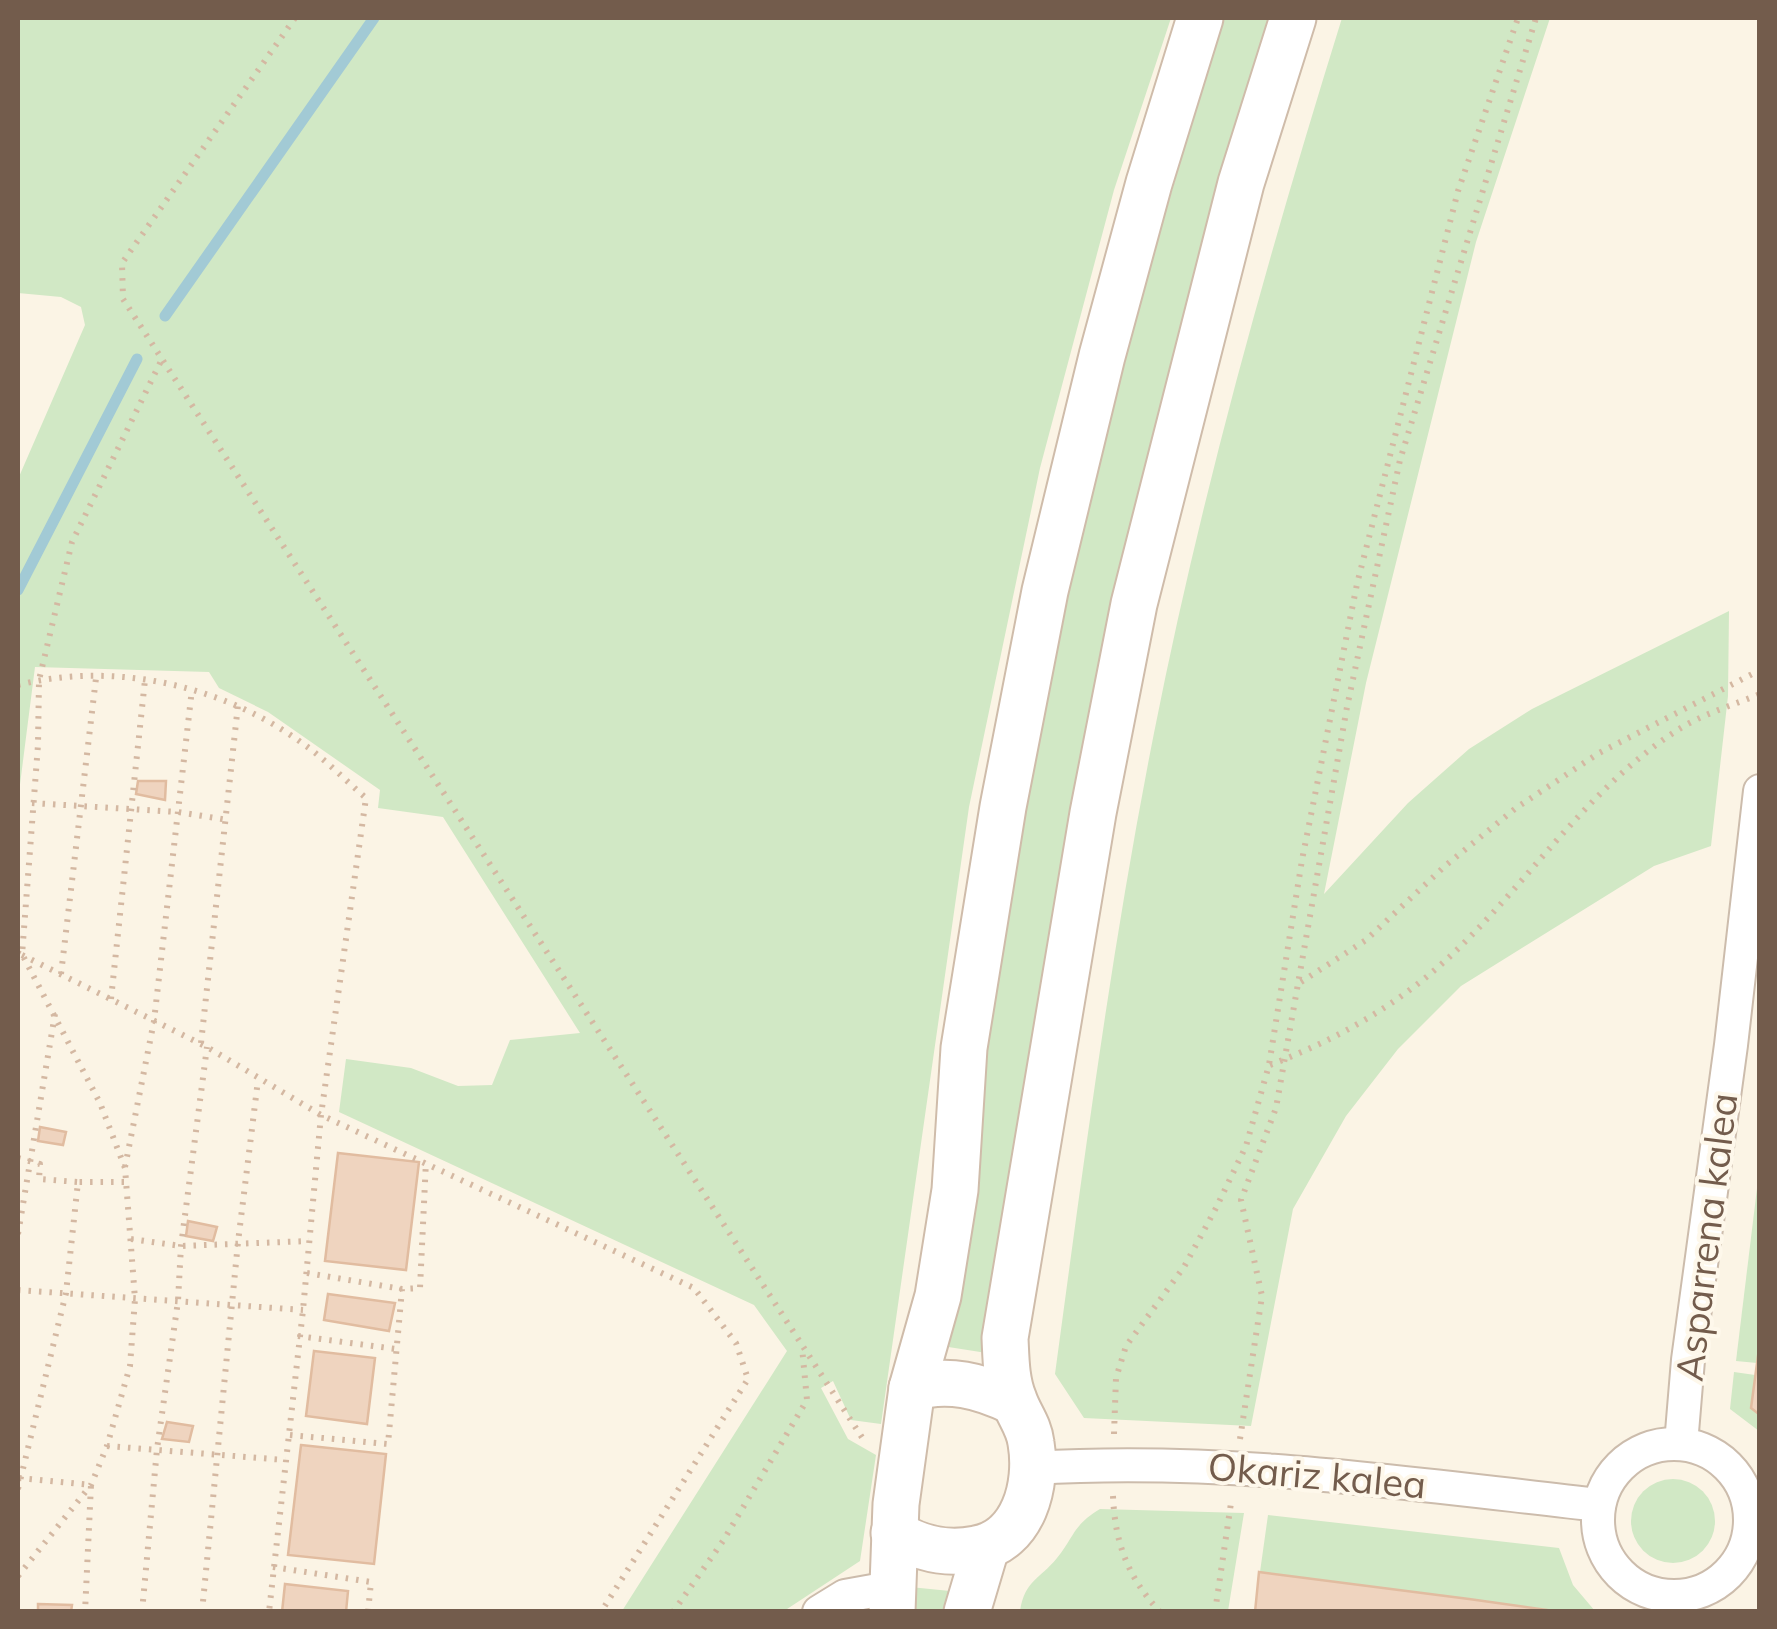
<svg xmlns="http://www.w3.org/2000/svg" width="1777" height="1629" viewBox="0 0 1777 1629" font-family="Mulish,sans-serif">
<rect width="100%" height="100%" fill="#fbf4e5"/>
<g fill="#d1e8c5">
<path d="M18,18H1171L1114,190L1040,468L969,807L881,1424L851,1420L833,1381L821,1388L848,1439L876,1455L860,1561L784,1611H622L787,1351L754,1305L339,1112L346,1059L411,1068L458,1086L492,1085L510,1040L580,1033L443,817L378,808L380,790L268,712L219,688L209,672L35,667L18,800V479L85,325L81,307L61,297L18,293Z"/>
<path d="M1224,18H1273L1195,269L1104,642L993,1354L942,1346C977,1112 1009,878 1057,645C1100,432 1160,225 1224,18Z"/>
<path d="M1342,18H1550L1476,242L1366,683L1324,894L1408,803L1469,749L1532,709L1729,611L1728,696L1711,846L1654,866L1461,986L1398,1049L1346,1116L1293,1209L1251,1426L1084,1418L1055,1374C1084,1160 1112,945 1154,733C1202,490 1269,253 1342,18Z"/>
<path d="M1759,1172L1760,1341L1757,1363L1736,1361Z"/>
<path d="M1734,1372L1755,1375L1751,1408L1759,1415V1431L1730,1409Z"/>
<circle cx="1673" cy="1521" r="42"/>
<path d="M1100,1509L1244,1513L1228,1611H1020C1025,1580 1039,1580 1057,1558C1075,1536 1072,1526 1100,1509Z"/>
<path d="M1268,1515L1559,1548L1573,1585L1595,1611H1561L1260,1572Z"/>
<path d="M910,1587L960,1592L957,1611L906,1612Z"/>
</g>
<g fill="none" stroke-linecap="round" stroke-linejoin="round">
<g stroke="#a2cad5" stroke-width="11">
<path d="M165,316L374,18"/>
<path d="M18,590L137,359"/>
</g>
</g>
<g fill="#efd4bf" stroke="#e1bca0" stroke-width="2.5">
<path d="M138,781H166L165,800L136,794Z"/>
<path d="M40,1127L66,1132L63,1145L38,1141Z"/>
<path d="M338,1153L419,1162L406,1270L325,1261Z"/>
<path d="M188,1221L217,1227L213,1241L186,1236Z"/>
<path d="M328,1294L395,1303L389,1331L324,1320Z"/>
<path d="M1760,1341V1415L1751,1408Z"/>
<path d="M314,1351L375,1358L367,1424L306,1416Z"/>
<path d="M167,1422L193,1426L189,1442L162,1439Z"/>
<path d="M301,1445L386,1454L374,1564L288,1555Z"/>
<path d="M1259,1572L1469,1599L1561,1612H1255Z"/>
<path d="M285,1584L348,1591L346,1612H282Z"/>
<path d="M38,1604L72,1605L71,1612H38Z"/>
</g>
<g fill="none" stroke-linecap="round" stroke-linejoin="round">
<g stroke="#ccbcac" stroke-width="36">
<g id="street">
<path d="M1681,1444L1688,1360L1731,1045L1760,791"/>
<circle cx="1674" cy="1520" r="76"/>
<path d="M1034,1468C1224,1456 1410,1484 1599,1505"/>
<path d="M819,1612L845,1596L895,1587"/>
</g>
</g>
<g stroke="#cfbcaa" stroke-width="49">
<g id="secondary">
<path d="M912,1388C948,1377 981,1386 1014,1402"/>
<path d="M894,1533C920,1549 946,1555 976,1549C1024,1541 1038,1484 1031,1443C1029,1426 1019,1415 1014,1400C1006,1381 1006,1359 1005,1338L1093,813L1134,604L1241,183L1293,18"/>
<path d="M892,1612L896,1504L912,1388L938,1296L955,1190L964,1048L1003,807L1045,591L1102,356L1149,183L1200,18"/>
<path d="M967,1612L986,1548"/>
</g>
</g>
<g stroke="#d4b8a2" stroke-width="6" stroke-dasharray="2.5 8" stroke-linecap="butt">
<path d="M295,18L122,263L123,299L865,1442"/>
<path d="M18,685C114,661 222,685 302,743C325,759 345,780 366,798L321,1115L303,1310L269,1612"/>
<path d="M32,803L178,812L228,820"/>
<path d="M18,953L22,955L38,745L39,680L72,542L162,359"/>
<path d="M22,955L207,1047L321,1115L694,1288L736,1343L748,1379L601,1612"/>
<path d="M61,974L96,678"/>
<path d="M1301,982L1366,940L1445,866L1516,808L1599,753L1760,670"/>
<path d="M111,999L145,680"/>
<path d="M201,1043L238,705"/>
<path d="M1270,1065C1335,1040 1393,1008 1445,961C1525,888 1584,791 1676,731C1700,715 1733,705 1760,694"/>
<path d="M18,1158L40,1164L39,1179L78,1182"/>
<path d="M125,1167L154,1021L192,689"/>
<path d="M18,1234L55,1014"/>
<path d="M131,1239L181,1246L309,1241"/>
<path d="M307,1273L402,1289"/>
<path d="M18,1290L303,1310"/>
<path d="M298,1336L396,1349"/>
<path d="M1114,1434L1116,1378L1126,1346L1184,1267L1216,1208L1246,1146L1269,1065L1302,860L1357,584L1458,191L1518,18"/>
<path d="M290,1435L388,1444L402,1289L420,1288L426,1161"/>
<path d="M1240,1439L1262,1296L1241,1200L1276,1108L1347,707L1400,460L1536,18"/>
<path d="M107,1446L285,1460"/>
<path d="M19,1478L91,1485L85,1612"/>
<path d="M18,1489L66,1293L78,1182H124"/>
<path d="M1113,1496C1115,1544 1128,1577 1160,1612"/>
<path d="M273,1567L371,1582L368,1612"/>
<path d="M18,1576L91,1485L107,1446L130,1366L135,1299L125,1168L100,1103L23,956"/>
<path d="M142,1612L157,1449L178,1301L181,1246L207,1047"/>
<path d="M202,1612L238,1242L258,1080"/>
<path d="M673,1612L723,1541L807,1400L802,1347"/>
<path d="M1215,1612L1231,1503"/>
</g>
<use href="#street" stroke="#fff" stroke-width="32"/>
<use href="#secondary" stroke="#fff" stroke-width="45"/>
</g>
<g text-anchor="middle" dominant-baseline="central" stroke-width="8" stroke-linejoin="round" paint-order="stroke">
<g font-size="38" fill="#735c4c" stroke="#fef8eb">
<text transform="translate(1706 1237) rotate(-83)">Asparrena kalea</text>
<text transform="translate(1317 1475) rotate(5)">Okariz kalea</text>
</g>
</g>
<rect width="1777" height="1629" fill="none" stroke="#735c4c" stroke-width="40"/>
</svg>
